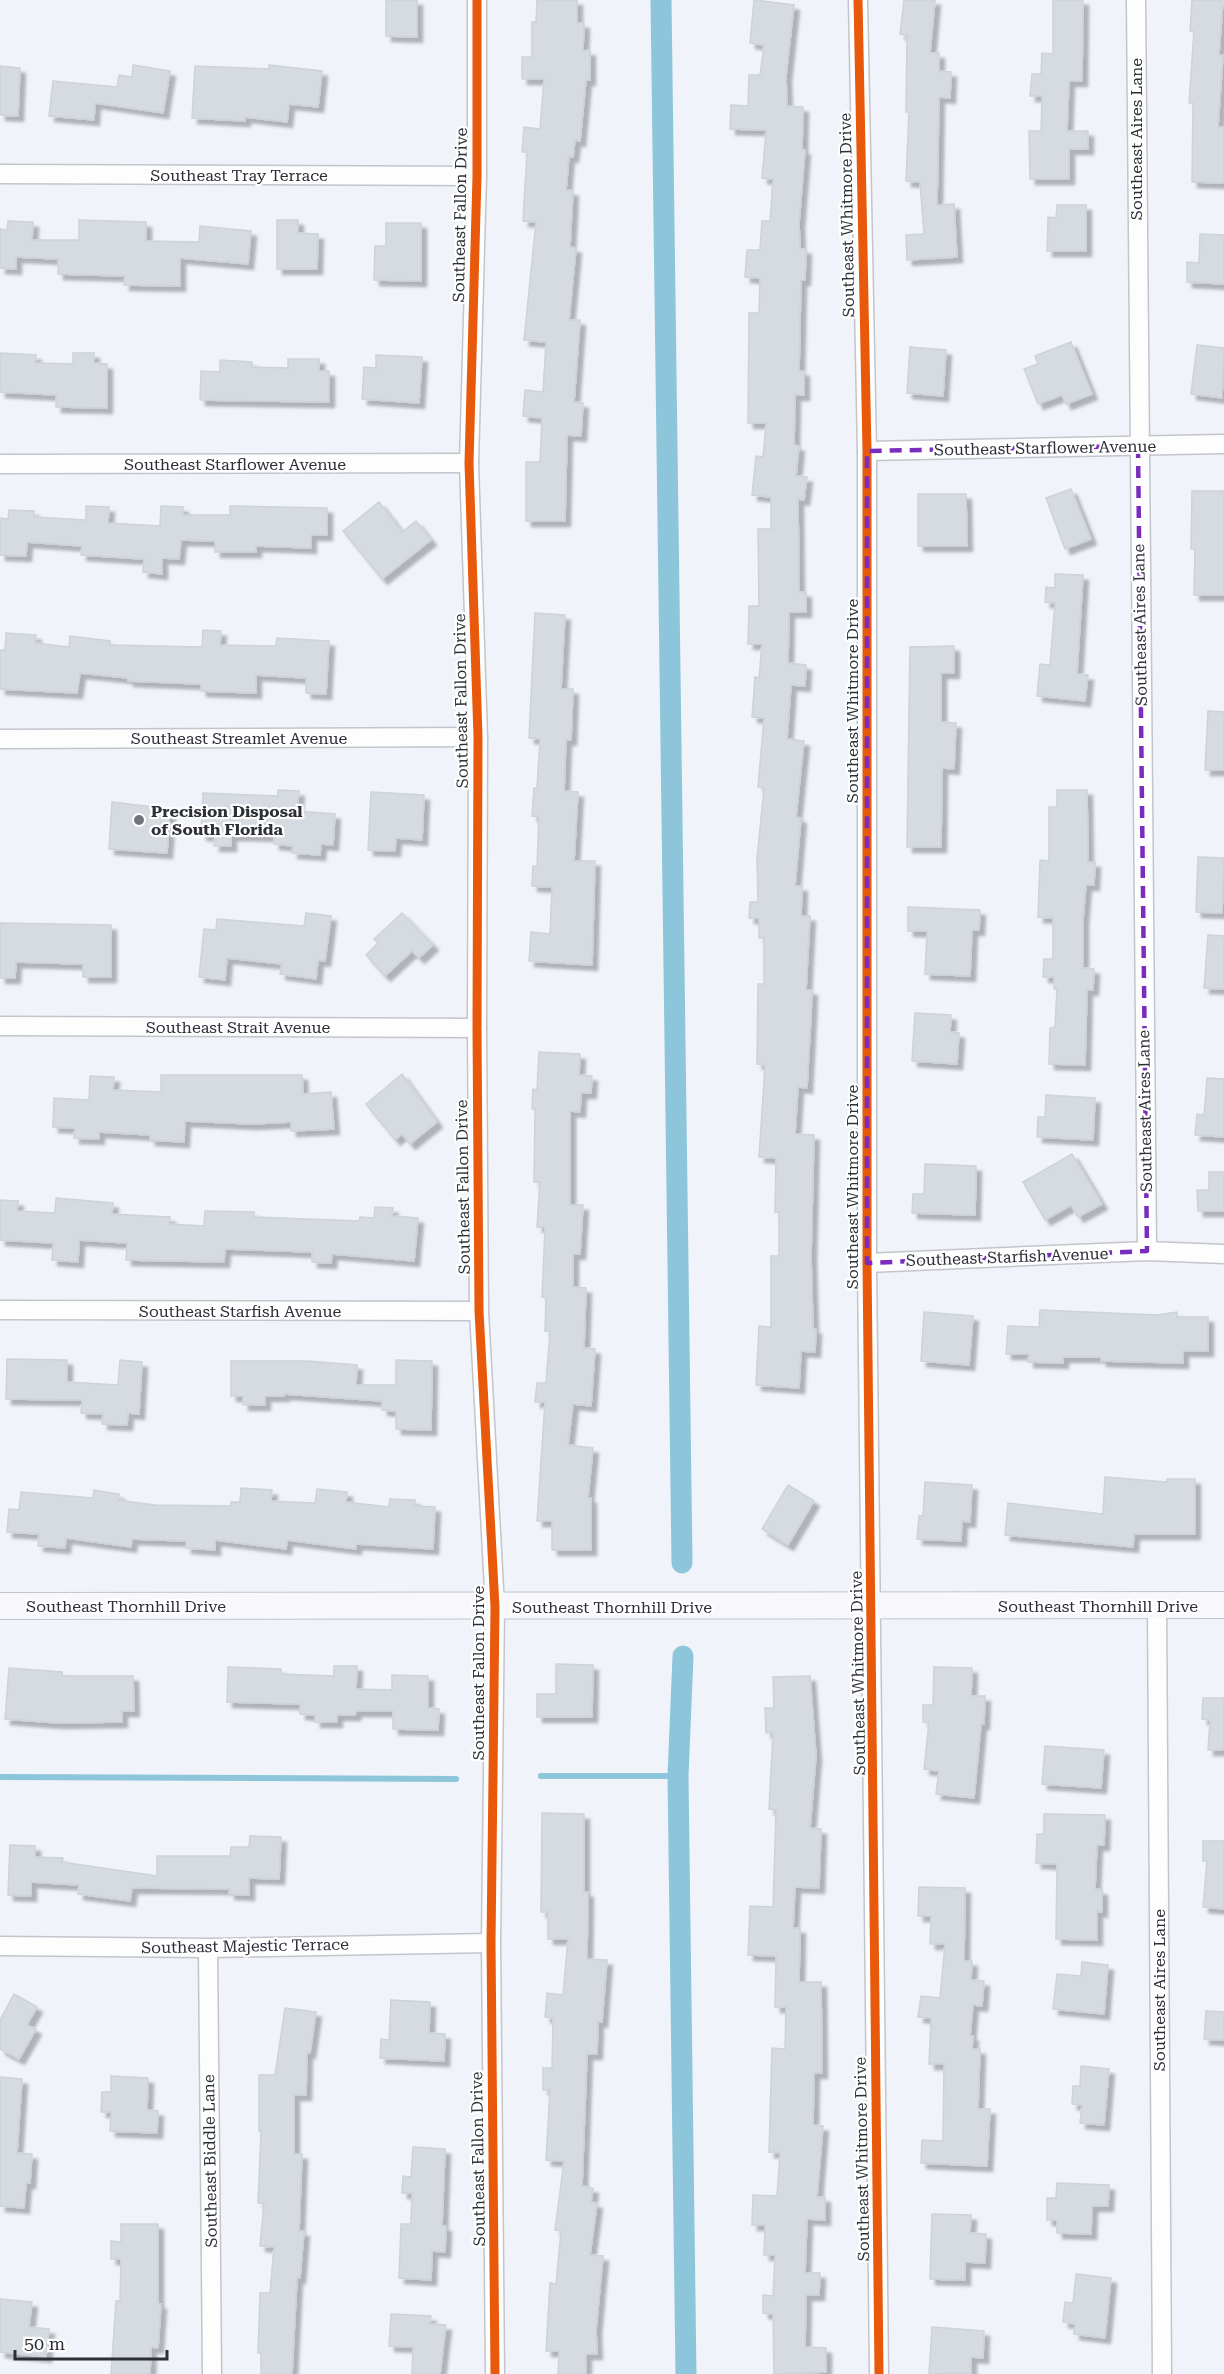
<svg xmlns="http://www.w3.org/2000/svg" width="1224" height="2374" viewBox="0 0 1224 2374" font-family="'Roboto Serif',serif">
<defs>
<filter id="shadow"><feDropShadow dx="5.5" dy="5.5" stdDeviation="1.5" flood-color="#0004"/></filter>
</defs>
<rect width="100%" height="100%" fill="#f0f3fa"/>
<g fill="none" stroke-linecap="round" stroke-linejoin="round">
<g stroke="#8dc6db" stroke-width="6">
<path d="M541,1776H678"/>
<path d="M0,1777L456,1779"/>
</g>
<g stroke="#8dc6db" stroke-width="21">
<path d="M661,0L682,1563"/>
<path d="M683,1656L678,1776L686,2374"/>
</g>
</g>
<g fill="#d6dbe1" stroke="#cdd3d9" stroke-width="1.5" filter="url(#shadow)">
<path d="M386,0H417V37L386,36Z"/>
<path d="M537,0H577V23H584L583,51L590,50V80H586L580,141L575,140L573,157L569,156L566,190L573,191L570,247L576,248L569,320H580L574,402L583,403L581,436L567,435L565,521H526V462H540L542,418L523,416L525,390L543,392L546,342L524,340L536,222L523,221L527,152H522L524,127L540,129L544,79H522V57H532V22H536Z"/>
<path d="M754,0L794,5L786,76L787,106L803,107L802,149L805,150L799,223L800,249H806L805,280H801L799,371H804V395H795L794,445L799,446L796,476L807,477L804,500L798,499L799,592H806V612H789L788,663L806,665L805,686L791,685L787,739L804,741L796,817L801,818L795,886H802L801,916H810L806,990H812L811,1015L807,1088L798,1087L795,1134L814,1135L811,1256L813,1329H816L815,1352L801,1351L799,1388L756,1385L759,1326L771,1327V1256H779V1212H775L776,1158L759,1157L765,1065L757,1064L758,984H764V938H759V918H749L750,902H758L757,859L764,788L758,787L764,718L752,717L755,677L759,678L762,644H748L749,606H759L758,529H771V497L752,495L756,456L763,457L766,423H748L749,313H759L760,278L745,277L747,250H760L762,221H770L773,179L762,178L766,130L730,129L731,105L748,106L749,75H760L764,45L750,43Z"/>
<path d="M904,0H935L930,53H939V71L951,72L950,98L939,97L937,205L954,204L957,257L907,260L906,235L924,234L920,182L906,181L909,112H906L907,35L900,34Z"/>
<path d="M1053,0H1083L1082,81H1069L1067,131H1088V149H1069V179H1030L1029,131H1041L1042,96H1030L1032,74H1041L1042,53L1053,54Z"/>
<path d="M1192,0H1223L1219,55H1223L1218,127H1224V183L1192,182L1193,103H1189L1194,31H1190Z"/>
<path d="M133,65L170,71L163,113L95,103L94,120L49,116L53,81L117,87L119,75L132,77Z"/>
<path d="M269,65L322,71L318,107L289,104L287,122L245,117V121L192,118L195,66L269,69Z"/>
<path d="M0,66L20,68L18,116L0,115Z"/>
<path d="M1057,205H1086V251H1047L1048,217L1056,218Z"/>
<path d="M79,220L146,222V241L199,242L200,226L251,231L248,264L180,258V286L124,285L125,276L58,274V259L16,257V269L0,268V229L7,230L8,221L33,222L32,240H79Z"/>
<path d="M277,220H298V233L318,234L317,269H277Z"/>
<path d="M386,223H421V281L374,280L375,246H386Z"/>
<path d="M1200,234L1224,235V284L1187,282V262L1199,263Z"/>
<path d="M1071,342L1092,394L1066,404L1062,395L1038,404L1024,369L1038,364L1035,356Z"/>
<path d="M1197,345L1224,348L1222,398L1191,394Z"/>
<path d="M910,347L946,350L943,396L907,393Z"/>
<path d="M0,353L36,355L35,363L73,364V353H94V363L107,364V408L56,407V395L0,392Z"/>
<path d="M376,355L422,357L419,403L362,399L364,367L376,368Z"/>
<path d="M288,359H319V371H329V402L200,400L201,371L220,372V360L252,362V367L288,368Z"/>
<path d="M1071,489L1091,539L1065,549L1046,498Z"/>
<path d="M1192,491H1224V595H1194L1195,549H1191Z"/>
<path d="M918,494H966L967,546H918Z"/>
<path d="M379,502L402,532L416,521L431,540L382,579L343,531Z"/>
<path d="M86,506L109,507L108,523L160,526L161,506L183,507V515H230V506L327,508V535H311V548L256,546V552H215V541L181,540L179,559L162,558V574L143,572L144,559L81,555L82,546L27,542L26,556L0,555V518L8,519L9,510L34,511V517L86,520Z"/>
<path d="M1055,574L1083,575L1077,674L1088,675L1085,701L1037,696L1040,664L1050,665L1055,603L1045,602L1046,587L1055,588Z"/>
<path d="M535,613L565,615L561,689H573L571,740H566L564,791L578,792L574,861H595L592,965L529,961L531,932L550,934L552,887L532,886L533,866H537L539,817L532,816L534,788H537L540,739L529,738Z"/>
<path d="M203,630L221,631L220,645L276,646L277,638L329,641L326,694L306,693V678L256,675V693L201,691V684L128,681V678L80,673L77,693L0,689V650H5L6,633L36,635L35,643L69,647L70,636L110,641V645L202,647Z"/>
<path d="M954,646V673H941V722L956,723L954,769L942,768L941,847H907L910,647Z"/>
<path d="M1208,711L1224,712V770H1205Z"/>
<path d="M278,790L299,791L297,811L335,814L333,845L321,844L320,855L292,853L293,846L274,844V836L231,835V846H214L215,836L201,835L203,793L278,796Z"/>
<path d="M1057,790H1087L1088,862H1095L1094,885H1086L1083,919V968L1094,969L1093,990H1087L1085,1065L1049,1064L1050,1028L1055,1027L1057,989H1054V977H1043L1044,959H1053V918L1038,917L1040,860L1049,861V807H1057Z"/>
<path d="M371,792L424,795L422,840L396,838L395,851L368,850Z"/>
<path d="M112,802L170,809L167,853L109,849Z"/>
<path d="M1198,857L1224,858L1222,913L1196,912Z"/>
<path d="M908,907L980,910L979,930H972L970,976L925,974L927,931H908Z"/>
<path d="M306,913L331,916L325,961L318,960L316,979L280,974L282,964L227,958L225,980L199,977L204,929L216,930L217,919L304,926Z"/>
<path d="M402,913L433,945L419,958L412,951L385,976L366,955L378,943L374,939Z"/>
<path d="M0,923L111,925V977H83V964L16,962L15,978H0Z"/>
<path d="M1208,935L1224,936V989L1204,988Z"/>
<path d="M915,1013L951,1015L950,1032L959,1033L957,1064L912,1061Z"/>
<path d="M539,1052L580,1054L579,1075L592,1076L591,1093H581L580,1112L570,1111V1205H583L580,1254H573V1287L586,1288L584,1348L595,1349L591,1406L573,1404L568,1445L593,1448L588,1498H591V1550H552V1521H537L545,1402H535L537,1383H546L550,1331H545L546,1298L542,1297L545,1227H537L540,1182H534L535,1109H532L533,1089L537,1090Z"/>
<path d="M402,1074L437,1122L410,1144L402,1134L395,1140L366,1104Z"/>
<path d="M161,1075H302L303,1094L331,1092L334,1129L291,1131V1122L252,1124L185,1121L184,1142L150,1140V1135L99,1132V1139L74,1138L75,1128L53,1127L54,1098L89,1100L90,1076L114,1077L113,1090L161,1092Z"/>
<path d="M1207,1078L1224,1079V1137L1195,1135L1197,1114L1204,1115Z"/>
<path d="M1046,1095L1095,1098L1093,1140L1037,1137L1038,1117H1045Z"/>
<path d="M1072,1154L1102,1204L1078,1217L1071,1205L1045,1220L1023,1182Z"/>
<path d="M925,1164L976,1166L975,1215L912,1213L913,1194H924Z"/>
<path d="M1209,1172H1224V1211H1198L1197,1190H1209Z"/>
<path d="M56,1198L113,1203L112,1214L170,1217L169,1224L204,1226L205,1211L254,1212V1217L359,1221L360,1217L374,1218L375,1207L393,1208L392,1216L418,1218L414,1261L332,1254L331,1263L312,1262V1252L225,1249L224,1262L126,1260L127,1243L79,1240L78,1262L52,1260L53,1243L0,1240V1200L18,1201L17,1211L55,1213Z"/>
<path d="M1040,1310L1156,1315L1177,1312V1317H1208V1351H1183V1363L1101,1361V1357H1063V1363L1028,1362L1029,1354H1006L1008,1326L1039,1327Z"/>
<path d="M924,1312L973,1316L969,1365L921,1361Z"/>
<path d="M7,1359L67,1360V1382L118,1385L120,1360L142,1362L139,1414L128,1413L127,1425L102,1424L103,1414L81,1413L82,1400L6,1399Z"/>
<path d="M396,1360L432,1361L431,1430L396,1429V1411L382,1410V1401L284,1394V1396H265V1405H243V1396H231V1361H307L357,1365L356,1385H396Z"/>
<path d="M1105,1477L1167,1482V1479H1195V1534H1134L1133,1547L1005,1535L1008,1503L1103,1514Z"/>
<path d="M925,1482L972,1485L970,1522L962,1521L961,1541L917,1539L919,1516H923Z"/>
<path d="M788,1485L814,1501L788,1545L762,1529Z"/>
<path d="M241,1488L272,1490L271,1501L315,1503L317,1489L347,1492L346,1502L389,1507L390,1499L415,1500V1506L435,1507L433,1549L356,1544V1549L287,1540L286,1549L215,1540V1550L186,1548V1541L132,1539L131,1547L66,1538L65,1548L38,1546L39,1534L7,1532L9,1509L19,1510L21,1492L93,1498L94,1490L119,1494L118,1500L155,1505L231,1506V1502H240Z"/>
<path d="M556,1664L593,1665L592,1717H537V1694H556Z"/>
<path d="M334,1666H357L356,1689L392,1690V1675L428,1676V1708L439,1709L438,1730L393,1729V1711H356L355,1715H337V1722H315V1715L300,1714V1704L227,1702L228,1667L281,1669V1674L334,1676Z"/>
<path d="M934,1667L972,1668L971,1696H985L984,1724H981L974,1798L936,1794L939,1771L924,1769L929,1722H923V1705H933Z"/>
<path d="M9,1668L62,1672V1676H133L134,1711H122V1722L58,1723L5,1719Z"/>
<path d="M810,1676L816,1756L810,1828L821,1829L819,1888L795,1887L793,1928H800L799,1982H821L822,2073H814L813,2125L823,2126L817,2197H825V2220L807,2219L805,2273H820L819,2295H806L805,2347L826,2348V2372L774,2374L773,2314L763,2313V2295L773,2296L775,2255H764L765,2225H752L753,2195L777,2196L780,2153L769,2152L772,2048L785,2049L786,2007H775L776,1956L748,1955L750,1906L773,1907L776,1810L769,1809L773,1732L766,1733L765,1708H774L773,1677Z"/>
<path d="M1203,1698H1224V1750H1208L1210,1720L1202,1719Z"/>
<path d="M1045,1746L1104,1750L1101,1788L1042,1784Z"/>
<path d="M542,1813L584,1814V1892H588L587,1959L607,1960L602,2022L598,2021L597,2054H587L582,2186L593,2188L591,2202L597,2203L590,2255L603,2256L596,2330L597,2354H586V2374H558L559,2351H546L550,2283L556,2284L561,2231L555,2230L564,2161L546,2160L550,2090H543V2068H552L553,2018L545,2017L547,1993L563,1995L568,1939H548V1912H541Z"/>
<path d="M1044,1814L1105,1815L1104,1845H1097L1095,1889L1102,1890V1912L1097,1911V1940L1056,1939L1057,1864L1036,1863L1037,1834H1044Z"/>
<path d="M250,1836L281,1837L279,1879L249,1878V1895L229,1894L230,1889L132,1888L130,1901L78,1894L79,1885L31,1882V1896L8,1895L10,1845L35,1846V1857L63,1858L62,1862L157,1876V1856H230L231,1847H249Z"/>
<path d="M1203,1841H1224V1909L1203,1907L1207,1861H1203Z"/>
<path d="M919,1887L965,1888L964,1961H972L971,1980L984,1981L982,2006L973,2005L970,2036H973L972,2049H980L978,2109H990L987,2166L921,2163L922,2140L943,2141L944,2064H929L931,2018L918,2017L921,1996L940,1998L945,1944H930L931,1916H918Z"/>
<path d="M1082,1962L1108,1965L1104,2014L1053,2009L1057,1974L1081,1976Z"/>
<path d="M14,1994L37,2007L27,2025L36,2029L19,2059L0,2049V2020Z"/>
<path d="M391,2000L430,2002L429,2033L445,2034L444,2061L380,2058L381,2039L389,2040Z"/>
<path d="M285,2008L316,2012L310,2053L307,2052L306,2095H294V2154H302L299,2231H304L300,2278H297L292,2374H261V2353H258L260,2293H270L274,2247L260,2246L264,2203H258L261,2131H259V2075H275Z"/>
<path d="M1206,2011L1224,2012V2040L1204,2039Z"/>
<path d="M1081,2066L1109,2069L1104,2125L1080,2123L1082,2105L1072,2104L1073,2086H1080Z"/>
<path d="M111,2076L148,2078L147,2110L158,2111L157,2133L110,2131L111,2112H101L102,2092H111Z"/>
<path d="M0,2077L22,2079L17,2153L32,2154L30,2183H26L24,2208L0,2206Z"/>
<path d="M413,2147L445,2149L442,2226H446L445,2252L432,2251L431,2280L399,2278L401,2224H411L412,2193H402L403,2176L411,2177Z"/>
<path d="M1057,2183L1109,2185L1108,2206H1092L1091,2234L1057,2233V2220H1047V2198H1056Z"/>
<path d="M932,2214L971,2215L970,2233L986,2234L985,2263L965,2262V2280L930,2279Z"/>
<path d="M121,2224H158V2304H161L158,2348L151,2347L150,2374H111L116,2301H120L121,2259H111V2241L121,2242Z"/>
<path d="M1076,2274L1111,2278L1105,2338L1074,2334L1075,2324L1063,2322L1065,2302L1073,2303Z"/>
<path d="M0,2299L32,2302L29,2327L49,2329L46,2357L0,2352Z"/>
<path d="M391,2314L431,2316L430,2324L446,2325L440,2374H412L413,2347L389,2346Z"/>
<path d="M932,2327L984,2331L983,2358L971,2357V2373L929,2374Z"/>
</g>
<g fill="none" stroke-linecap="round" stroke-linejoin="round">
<g stroke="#c2c5cc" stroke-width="21">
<g id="street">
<path d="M477,0V176L469,463L478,737L477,1028L479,1311L495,1607L491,1943L495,2374"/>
<path d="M858,0L867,451V1263L879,2374"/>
<path d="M1136,0L1147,1251"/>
<path d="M0,174L477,176"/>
<path d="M867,451L1224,444"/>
<path d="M0,464L469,463"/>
<path d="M0,739L478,737"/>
<path d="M0,1026L477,1028"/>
<path d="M867,1263L1147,1251L1224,1254"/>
<path d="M0,1310L479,1311"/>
<path d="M1157,1606L1162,2374"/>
<path d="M0,1946L208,1948L491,1943"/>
<path d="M208,1948L212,2374"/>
</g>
</g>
<g stroke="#c2c5cc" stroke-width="28">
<path id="secondary" d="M0,1606L1224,1605"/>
</g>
<use href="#street" stroke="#fdfdfe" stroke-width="18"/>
<use href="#secondary" stroke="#f8f7fb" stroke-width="26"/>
<g stroke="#fff" stroke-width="13">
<g id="cycleway">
<path d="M477,0V176L469,463L478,737L477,1028L479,1311L495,1607L491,1943L495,2374"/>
<path d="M858,0L867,451V1263L879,2374"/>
</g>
</g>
<use href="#cycleway" stroke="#e8590c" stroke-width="9"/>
</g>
<path fill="none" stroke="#7b2cbf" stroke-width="4.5" stroke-dasharray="12 8" stroke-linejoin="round" d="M1138,446L1147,1251L867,1263V451Z"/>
<circle fill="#71747c" stroke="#fff" stroke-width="2" cx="139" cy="820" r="6"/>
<g text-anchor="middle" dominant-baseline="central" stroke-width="4.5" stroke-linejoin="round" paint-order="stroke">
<g font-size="16" fill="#2d2f38" stroke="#fff">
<text transform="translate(1136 139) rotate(-90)">Southeast Aires Lane</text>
<text x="239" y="175">Southeast Tray Terrace</text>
<text transform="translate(460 215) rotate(-89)">Southeast Fallon Drive</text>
<text transform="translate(847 215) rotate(-91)">Southeast Whitmore Drive</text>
<text transform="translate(1045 448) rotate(-1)">Southeast Starflower Avenue</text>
<text x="235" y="464">Southeast Starflower Avenue</text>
<text transform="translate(1140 625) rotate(-91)">Southeast Aires Lane</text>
<text transform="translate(461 701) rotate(-91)">Southeast Fallon Drive</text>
<text transform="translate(852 701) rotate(-90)">Southeast Whitmore Drive</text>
<text x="239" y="738">Southeast Streamlet Avenue</text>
<text x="238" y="1027">Southeast Strait Avenue</text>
<text transform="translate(1145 1111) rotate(-91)">Southeast Aires Lane</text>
<text transform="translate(463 1187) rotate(-91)">Southeast Fallon Drive</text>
<text transform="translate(852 1187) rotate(-90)">Southeast Whitmore Drive</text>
<text transform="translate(1007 1257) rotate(-2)">Southeast Starfish Avenue</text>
<text x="240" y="1311">Southeast Starfish Avenue</text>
<text x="126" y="1606">Southeast Thornhill Drive</text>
<text x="1098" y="1606">Southeast Thornhill Drive</text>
<text x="612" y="1607">Southeast Thornhill Drive</text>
<text transform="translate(478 1673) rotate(-90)">Southeast Fallon Drive</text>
<text transform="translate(858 1673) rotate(-91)">Southeast Whitmore Drive</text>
<text transform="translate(245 1946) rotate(-1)">Southeast Majestic Terrace</text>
<text transform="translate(1159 1990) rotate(-90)">Southeast Aires Lane</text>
<text transform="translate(478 2159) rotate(-91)">Southeast Fallon Drive</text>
<text transform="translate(862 2159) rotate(-91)">Southeast Whitmore Drive</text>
<text transform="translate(210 2161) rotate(-91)">Southeast Biddle Lane</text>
</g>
<g font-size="16" font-weight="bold" fill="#2d2f38" stroke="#fff" text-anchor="start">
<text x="151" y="811">Precision Disposal<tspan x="151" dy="18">of South Florida</tspan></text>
</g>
</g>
<path d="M15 2350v9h152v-9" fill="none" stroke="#2d2f38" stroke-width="3"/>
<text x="24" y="2350" font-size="18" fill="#2d2f38" stroke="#ffffff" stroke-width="4.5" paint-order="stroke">50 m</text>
</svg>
